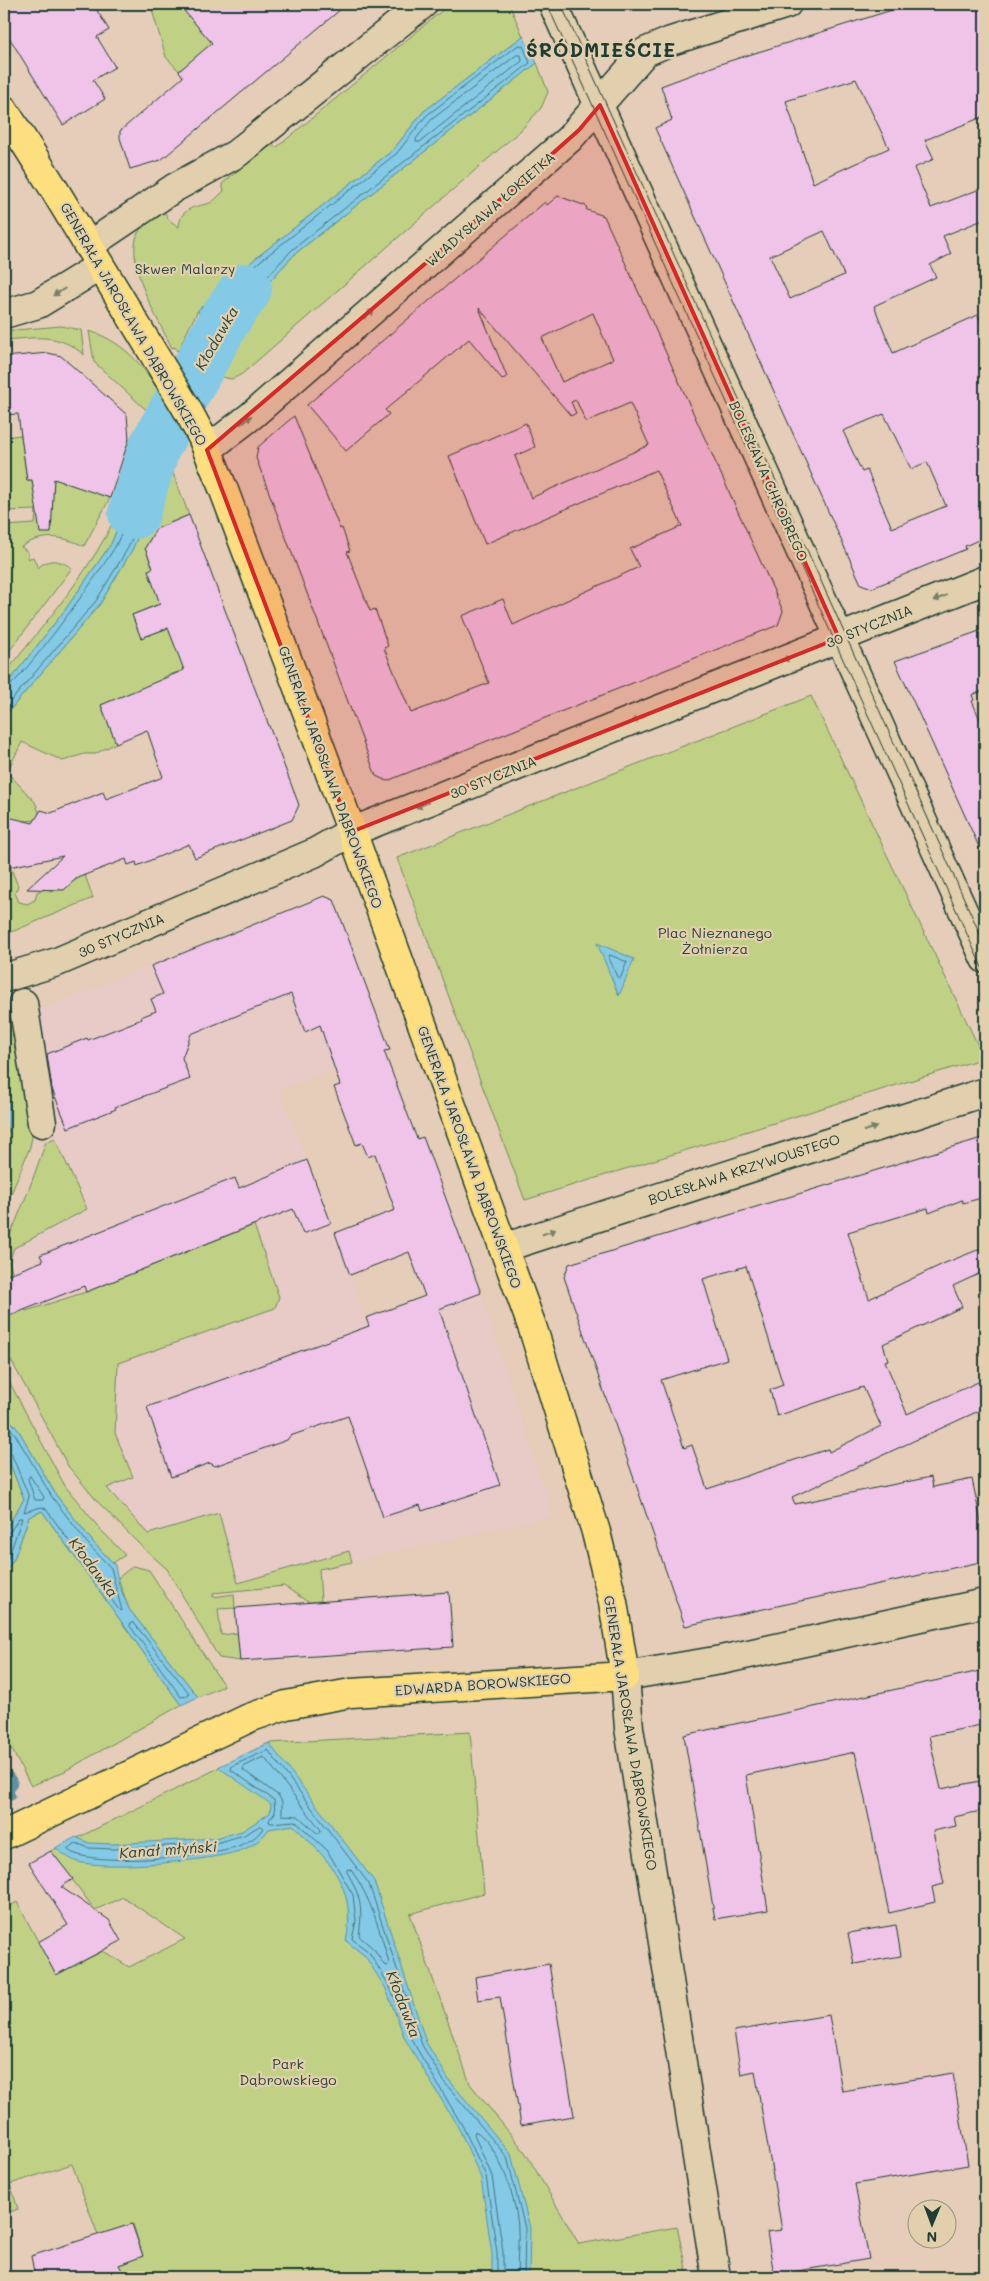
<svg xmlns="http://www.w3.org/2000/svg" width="989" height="2281" viewBox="0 0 989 2281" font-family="Mali,sans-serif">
<rect width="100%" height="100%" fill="#e5cdb9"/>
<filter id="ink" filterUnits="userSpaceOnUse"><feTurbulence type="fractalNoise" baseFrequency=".02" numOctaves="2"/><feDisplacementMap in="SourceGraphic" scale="10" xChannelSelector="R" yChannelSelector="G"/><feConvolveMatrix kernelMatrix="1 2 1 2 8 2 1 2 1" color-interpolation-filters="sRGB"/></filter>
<g filter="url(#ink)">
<path fill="#e8cac7" d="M323,896L334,900L390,1050L279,1090L322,1198L293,1209L303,1234L329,1224L335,1233L371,1332L481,1293L553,1516L212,1593L139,1544L97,1501L68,1466L4,1347V1248L46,1142L35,1012Z"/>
<g fill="#c0d186" stroke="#70875d">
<path d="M153,4H189L183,9L205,35L214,34L220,37L179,71L166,57L152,10Z"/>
<path d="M450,4H509L523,36L423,112L393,150L256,258L198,310L182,342V346L177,351L175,347L172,348C158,319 124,264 138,233C143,224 155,216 162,208L169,220L179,227C180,209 193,207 207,204C213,203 219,195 224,191L222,184L268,145L277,147Z"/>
<path d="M537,63L548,92L541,108L521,130L242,374L232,379L221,377L211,364C223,354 226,340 234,328C253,301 273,276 296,253Z"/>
<path d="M61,326L81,330L84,355C58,332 36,338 4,340V331Z"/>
<path d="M89,331C138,345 159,391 182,432L167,429L94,362Z"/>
<path d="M141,426L148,435L131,495L111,544L65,610L4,688V675C39,630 79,585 107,534C125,501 132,462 141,426Z"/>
<path d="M21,435L27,480H32L34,492L53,490L54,477L110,498L84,546C63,536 42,533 21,547L28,552V559L33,557L38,568C49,557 60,560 72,568L4,658V526L35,524L36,510L4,511V437Z"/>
<path d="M170,465L189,515L156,529L145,548L153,568L148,571L163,609L156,605L132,615L141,638L174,626L188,676L178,672L163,677L170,697L147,729L141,733L125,695L101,705L116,743L95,754H84L63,761L22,742L7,772L35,802L39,812L37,820L24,821L22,827L4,833V717L100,604L132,550Z"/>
<path d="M811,696L984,1058L525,1200L397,858Z"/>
<path d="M10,866L18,886L15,893L19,902L27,904L35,900L37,892L49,888L50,891L57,890L85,875L93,898L4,935V868Z"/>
<path d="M10,1008L18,1016L35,1121L30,1147L4,1211V1153L9,1128L8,1081L4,1063V1010Z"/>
<path d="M55,1138L87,1209L14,1248L9,1262L26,1311L86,1292L254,1225L279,1297L275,1308L118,1363L115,1433L133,1477L107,1488L148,1534L219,1513L238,1583L349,1551L352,1562L319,1569L321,1601L308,1602L284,1586L213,1593V1597L234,1594L235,1608L218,1609L221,1635L238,1633L240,1661L219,1658L167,1569L139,1544L97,1501L68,1466L4,1347V1250L28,1192L46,1142Z"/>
<path d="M4,1372L65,1486L100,1529L125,1555L113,1563L93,1542L56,1495L19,1431L4,1412Z"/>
<path d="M4,1449L24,1499L4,1532Z"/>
<path d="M42,1511L181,1705L65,1771L31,1786L4,1735V1574L14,1559L29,1517Z"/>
<path d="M133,1566L149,1570L224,1686L198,1697L129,1609L118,1578Z"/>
<path d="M470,1732L484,1893L410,1914L470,2084L525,2152L579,2244L677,2227L688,2277H123L119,2265L143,2256L133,2224L98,2235L72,2164L10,2184L18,2209L4,2214V1909L17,1902L56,1975L103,1951L129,1967L185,1939L123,1897L95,1910L51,1851L269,1743Z"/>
</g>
<g fill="#84c9e6" stroke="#5c919f">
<path d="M523,36L537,63L296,253C273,276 253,301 234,328C226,340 223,354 211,364L198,310L256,258L393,150L423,112Z"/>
<path d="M148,435L170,465L132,550L100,604L4,717V688L65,610L111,544L131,495Z"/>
<path d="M597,943L634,959L619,996Z"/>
<path d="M4,1063C11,1093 10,1123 4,1153Z"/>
<path d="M4,1412L19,1431L56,1495L93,1542L115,1565L119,1585L129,1609L198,1697L181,1705L42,1511L29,1517L14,1559L4,1574V1532L24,1499L4,1449Z"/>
<path d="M269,1743L374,1881L426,2042L449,2080L511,2154L530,2228L529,2277H492V2254L481,2178L459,2129L405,2039L386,1989L365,1956L346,1941C358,1888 328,1859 293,1825L269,1829C261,1840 252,1847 239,1851C210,1861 102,1871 75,1861C68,1858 61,1852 55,1848L76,1837L89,1843L113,1844L215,1838L242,1831L270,1813L271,1804L218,1767Z"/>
</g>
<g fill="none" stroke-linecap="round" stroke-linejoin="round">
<g stroke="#47757b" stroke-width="1">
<path d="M519,45L523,46L530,63L293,249C263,279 238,312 217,349H214L205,311L259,262L397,153L426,116Z"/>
<path d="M517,55H521L522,61L420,142H416V139L431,120Z"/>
<path d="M252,277H255L256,281L219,332H216L212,314Z"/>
<path d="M4,690C16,689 107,563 116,545C131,515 140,483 149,451L153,450L164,466L128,548L96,601L4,709"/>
<path d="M610,955L627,962L620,979L617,977L609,958Z"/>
<path d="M4,1420L15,1434L52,1497L89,1545L111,1568L122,1611L119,1610L46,1509L41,1507L24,1512L29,1497L11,1453L4,1449"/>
<path d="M30,1476L44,1497L43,1500H35L28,1479Z"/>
<path d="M4,1534L10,1532L19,1518H22L9,1556L4,1565"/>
<path d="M131,1623H134L189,1693L188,1696L181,1697L130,1626Z"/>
<path d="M264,1757L321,1830L320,1833H317L298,1816L282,1815V1802L279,1796L243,1770L244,1767Z"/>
<path d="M260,1826L263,1828C258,1837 248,1842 238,1846C212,1856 86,1869 67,1849L76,1843L89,1848L113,1849L216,1843L244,1835Z"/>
<path d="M348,1869L351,1870C371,1897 380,1931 389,1963L387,1966L384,1965L374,1949L359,1936C363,1908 361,1897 347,1872Z"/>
<path d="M497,2277V2253L486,2176L463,2127L410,2037L390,1987L369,1952L352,1939L356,1921L353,1895L327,1850L295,1821L270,1823L269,1820L275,1813L274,1800L231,1770L232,1766L268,1750L369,1884L422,2045L445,2083L507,2157L525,2228L524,2277"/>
<path d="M503,2277V2252L492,2176L474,2135L475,2131C500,2145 518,2204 518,2231C519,2246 516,2262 518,2277"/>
</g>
<path stroke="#5c919f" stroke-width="9" d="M9,1776L13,1782L9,1792L11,1796"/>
<path stroke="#84c9e6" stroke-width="52" d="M134,513L154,448L225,319L246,289"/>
</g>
<g fill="#f0c3e8" stroke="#1f3d34" fill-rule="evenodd">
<path d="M4,4H93L109,30L97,37L115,67L93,80L105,99L63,125L4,29Z"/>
<path d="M178,4H347L161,160L130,169L120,138V131L183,77L179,71L212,43Z"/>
<path d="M911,4H985V116L925,140L934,159L914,168L931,208L985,187V219L943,236L951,254L930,265L936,277L874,306L893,353L978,315L985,332V537L965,546L966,549L872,588L861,584L655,128L672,120L661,86L720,64ZM856,79L889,148L813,183L786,101ZM824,231L844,275L790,299L770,256ZM884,414L911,469L927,462L946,506L892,528L867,470L862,472L843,431Z"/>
<path d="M558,196L586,206L587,210L604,216L783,611L778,625L387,781L376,776L256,458L258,447L294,416L340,529L342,528L350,551L347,552L370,611L375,609L388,646L384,648L411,713L489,683L462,616L503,599L513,625L639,567L630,549L682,526L656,470L485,544L449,456L526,423L535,447L515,456L531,498L649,445L630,403L586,422L576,400L571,402L576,413L571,416L479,308L507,377L502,379L469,339L385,410L389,414L346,451L307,405L545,202L547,205ZM593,313L613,359L562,382L542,338Z"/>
<path d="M48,353L61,356L127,415L129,439L110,498L54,479L51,533H40L32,480H27L18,414L4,415V357Z"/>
<path d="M189,515L299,805L292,820L195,858L189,844L137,866L136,862L128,865L126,859L77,878L64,890L27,889L63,856L4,868V816L33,823L41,810L51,813L103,792L106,799L163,777L147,730L116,743L101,705L184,670L168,628L141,638L132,615L160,604L148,570L153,568L145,548L156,529Z"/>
<path d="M985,629V690L972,695L974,700L972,701L985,731V860L895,661Z"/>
<path d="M324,896L334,900L390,1050L384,1051L417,1139L423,1137L481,1293L439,1309L500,1485L422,1511L420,1505L383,1517L348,1416L290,1436L287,1440L215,1466L210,1463L171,1477L147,1407L369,1326L366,1318L425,1296L409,1252L350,1275L335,1233L395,1210L375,1154L368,1157L362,1143L356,1145L334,1087L340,1085L320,1025L305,1032L291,994L191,1034L182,1058L190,1079L115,1107L116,1109L68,1128L52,1089L47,1054L87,1038L88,1040L142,1019L141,1017L156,1011L151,999L163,994L151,966Z"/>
<path d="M985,1137V1197L963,1203L962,1200L929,1213L928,1208L848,1232L869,1299L945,1263L985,1247V1271L953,1286L962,1307L883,1344L888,1360L885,1361L907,1414L985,1379V1408L792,1497L795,1504L931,1477L933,1487L972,1479L985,1541V1561L685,1626L564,1277L569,1264ZM746,1266L783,1385L770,1390L777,1416L863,1387L881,1426L829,1452L828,1449L707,1489L692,1445L684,1448L661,1380L727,1359L703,1279Z"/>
<path d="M307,1160L331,1223L303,1234L293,1209L86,1292L84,1286L4,1318V1276L43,1261L40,1255L235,1178L239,1188Z"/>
<path d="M449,1592L453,1647L240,1661L235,1608Z"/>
<path d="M985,1670V1724L929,1736L941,1789L985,1780V1810L954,1817L956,1826L933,1831L944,1884L932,1887L935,1902L889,1913L855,1752L746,1775L768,1910L715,1919L684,1735Z"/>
<path d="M51,1851L73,1879L61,1887L109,1920L121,1941L56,1975L38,1942L68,1925L29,1863Z"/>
<path d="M896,1925L901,1956L854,1964L848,1933Z"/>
<path d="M549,1964L574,2116L521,2125L500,1997L478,2000L475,1977Z"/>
<path d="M829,2015L842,2091L953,2073L968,2165L855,2184L869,2259L774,2275L767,2232L782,2230L755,2071L741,2074L734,2031Z"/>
<path d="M132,2224L143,2256L119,2265L126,2277H35L31,2256Z"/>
</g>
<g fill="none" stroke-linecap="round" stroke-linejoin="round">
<g stroke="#1f3d34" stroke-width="31">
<g id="minor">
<path d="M553,4L985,959"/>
<path d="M88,246L174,188L236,154L423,4"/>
<path d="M4,314L38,304L100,266"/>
<path d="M207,450L251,416L569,139L645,52L671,41L787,4"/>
<path d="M4,978L57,962L314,853L351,832L985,580"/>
<path d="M23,1003L42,1123"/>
<path d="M503,1248L985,1092"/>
<path d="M716,2277L629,1728L625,1676L721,1660L985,1603"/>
</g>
</g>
<g stroke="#1f3d34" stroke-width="31">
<path id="major" d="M4,110L51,184L187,409L202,437L223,488L358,848L533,1329L596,1532L613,1602L625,1676L351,1693L286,1705L249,1718L4,1835"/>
</g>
<use href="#minor" stroke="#e2cfad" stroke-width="28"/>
<use href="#major" stroke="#fedf80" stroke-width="28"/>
<g stroke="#1f3d34" stroke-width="1">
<path d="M547,4L985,974"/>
<path d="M561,4L985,945"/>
</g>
</g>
<defs><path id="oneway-solid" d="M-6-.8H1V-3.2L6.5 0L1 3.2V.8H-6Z" transform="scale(1.25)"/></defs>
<g fill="#777f6a">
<use href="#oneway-solid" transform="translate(59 292) rotate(149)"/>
<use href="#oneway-solid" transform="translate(369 314) rotate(-41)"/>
<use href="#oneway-solid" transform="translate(246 420) rotate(-38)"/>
<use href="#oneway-solid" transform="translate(940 598) rotate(158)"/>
<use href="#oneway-solid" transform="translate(789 658) rotate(158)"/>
<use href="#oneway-solid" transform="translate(638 719) rotate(158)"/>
<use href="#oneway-solid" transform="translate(422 805) rotate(158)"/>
<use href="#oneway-solid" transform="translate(870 1129) rotate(-18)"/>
<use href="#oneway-solid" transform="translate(549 1232) rotate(-19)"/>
</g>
</g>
<path fill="#d62828" fill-opacity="0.2" stroke="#d62828" stroke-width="4" stroke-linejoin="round" d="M600,105L839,638L351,832L207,450L516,186L579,130Z"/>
<g text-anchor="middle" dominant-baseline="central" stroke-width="4.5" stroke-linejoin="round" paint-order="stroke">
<g font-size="14" fill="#1f3d34" stroke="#e2cfad">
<text transform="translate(490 209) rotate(-41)">WŁADYSŁAWA ŁOKIETKA</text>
<text transform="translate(134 324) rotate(60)">GENERAŁA JAROSŁAWA DĄBROWSKIEGO</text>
<text transform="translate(769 481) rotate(66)">BOLESŁAWA CHROBREGO</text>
<text transform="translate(869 626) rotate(-22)">30 STYCZNIA</text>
<text transform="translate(331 777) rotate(70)">GENERAŁA JAROSŁAWA DĄBROWSKIEGO</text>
<text transform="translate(493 777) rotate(-22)">30 STYCZNIA</text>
<text transform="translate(121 935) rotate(-23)">30 STYCZNIA</text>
<text transform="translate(470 1157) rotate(70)">GENERAŁA JAROSŁAWA DĄBROWSKIEGO</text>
<text transform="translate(744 1169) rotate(-18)">BOLESŁAWA KRZYWOUSTEGO</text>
<text transform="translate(483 1684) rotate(-4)">EDWARDA BOROWSKIEGO</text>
<text transform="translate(631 1733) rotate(81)">GENERAŁA JAROSŁAWA DĄBROWSKIEGO</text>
</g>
<g font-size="14" fill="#274438" stroke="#e2cfad">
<text x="185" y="268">Skwer Malarzy</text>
<text x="715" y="932">Plac Nieznanego<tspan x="715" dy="16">Żołnierza</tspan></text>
<text x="288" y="2063">Park<tspan x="288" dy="16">Dąbrowskiego</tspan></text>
</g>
<g font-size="15" font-style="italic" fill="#24443d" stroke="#e2cfad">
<text transform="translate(216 338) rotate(-60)">Kłodawka</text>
<text transform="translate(94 1567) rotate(53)">Kłodawka</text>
<text transform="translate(168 1849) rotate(-4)">Kanał młyński</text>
<text transform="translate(404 2004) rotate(69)">Kłodawka</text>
</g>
<g font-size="19" font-weight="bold" letter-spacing="1" fill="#1f3d34" stroke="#e2cfad">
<text x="601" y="49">ŚRÓDMIEŚCIE</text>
</g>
</g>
<rect width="989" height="2281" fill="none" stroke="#e2cfad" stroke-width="20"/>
<rect x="10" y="10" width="969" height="2261" fill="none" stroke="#1f3d34" stroke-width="2" filter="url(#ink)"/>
<g transform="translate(932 2224) rotate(181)"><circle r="24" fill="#e2cfad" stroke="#94957d"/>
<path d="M0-4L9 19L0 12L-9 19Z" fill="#1f3d34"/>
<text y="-8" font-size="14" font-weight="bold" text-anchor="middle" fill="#1f3d34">N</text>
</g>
</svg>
